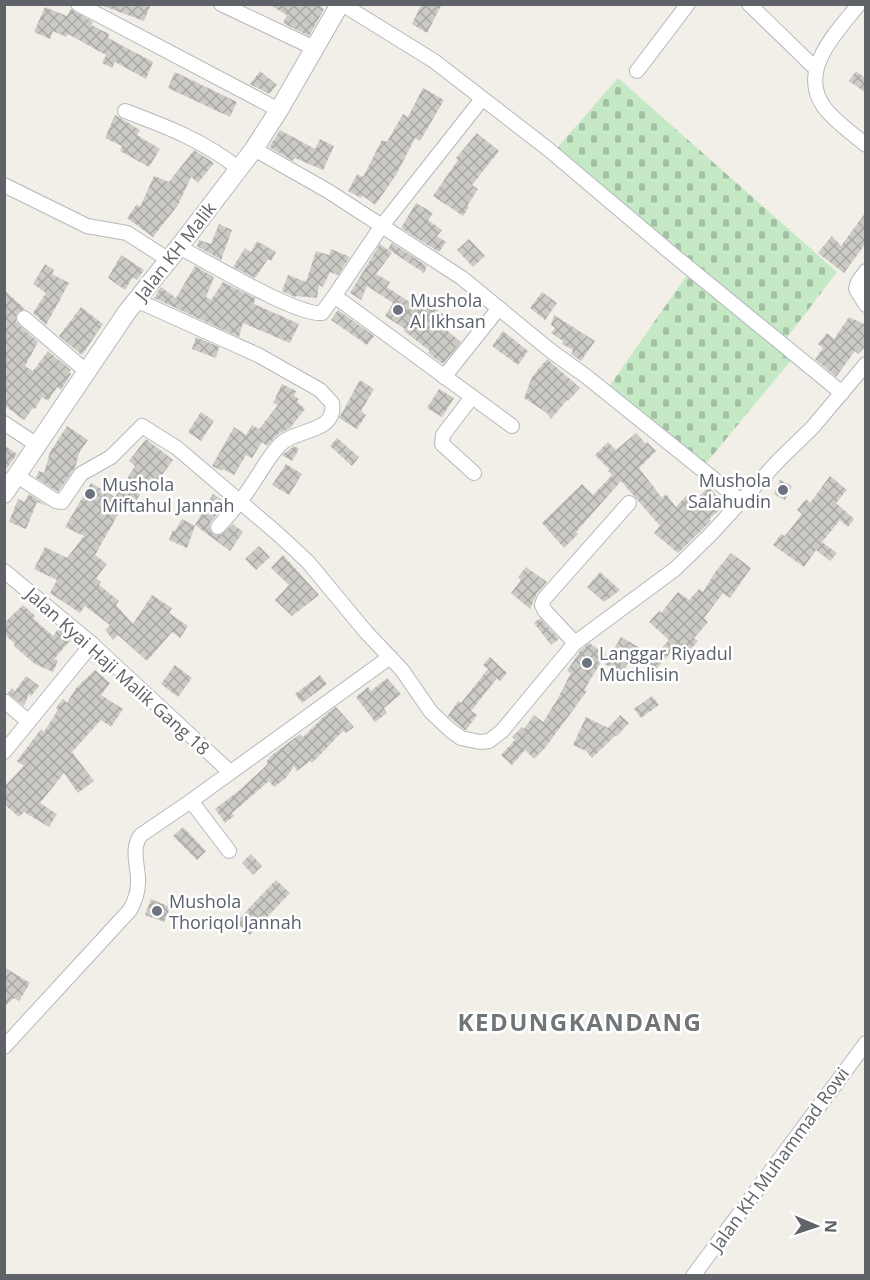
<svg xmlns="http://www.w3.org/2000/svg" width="870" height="1280" viewBox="0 0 870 1280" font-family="'Open Sans',sans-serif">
<defs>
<pattern id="cemetery-stones" width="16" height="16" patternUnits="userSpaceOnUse" patternTransform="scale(1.5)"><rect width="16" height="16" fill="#c5e8c5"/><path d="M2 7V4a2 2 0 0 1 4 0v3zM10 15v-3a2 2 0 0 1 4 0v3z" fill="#a3c0a4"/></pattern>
<pattern id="building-cross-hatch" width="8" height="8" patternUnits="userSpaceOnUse" patternTransform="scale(1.5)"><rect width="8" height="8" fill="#cccac5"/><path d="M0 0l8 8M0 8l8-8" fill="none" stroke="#a9a8a4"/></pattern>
</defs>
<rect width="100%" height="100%" fill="#f1efe8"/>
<g fill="url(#cemetery-stones)">
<path d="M618,78L837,272L785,340L557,148Z"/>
<path d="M687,275L792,359L703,467L608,388Z"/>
</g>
<g fill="url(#building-cross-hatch)">
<path d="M98,4H151L144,21Z"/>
<path d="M268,4H318L324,9L309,36L283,23L287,15Z"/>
<path d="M422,4H442L427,33L412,24Z"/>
<path d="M45,7L67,16L71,9L93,22L91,25L109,34L108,38L153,62L146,79L115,62L112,68L102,63L106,55L68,34L66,37L53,31L50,39L34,32Z"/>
<path d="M260,71L277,85L269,94L250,84Z"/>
<path d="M856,71L866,79V93L849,81Z"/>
<path d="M175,72L237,102L230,117L168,88Z"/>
<path d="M423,88L444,100L420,141L415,138L396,175L375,205L362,195L361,198L348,191L357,174L363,177L382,140L387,142L403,114L408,117Z"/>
<path d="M115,115L140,130L137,135L160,149L149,167L120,151L122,146L105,138Z"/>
<path d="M280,130L315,149L320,139L334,146L323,170L295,158L293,161L269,147Z"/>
<path d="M477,133L499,151L472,185L478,189L467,206L469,207L463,216L433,196L458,160L456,158Z"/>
<path d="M194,150L214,163L198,183L191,177L178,205L153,237L127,218L137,204L140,207L154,176L169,182Z"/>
<path d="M416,203L433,213L428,220L442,230L437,236L446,242L439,252L401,228Z"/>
<path d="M866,212V243L844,273L818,253L832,236L841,246Z"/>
<path d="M219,224L232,230L221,260L197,246L199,240L211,244Z"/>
<path d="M469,239L485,256L473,267L457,250Z"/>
<path d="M257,241L276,252L271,261L268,259L255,278L233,267L245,248L251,252Z"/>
<path d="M392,243L427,266L424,273L388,249Z"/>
<path d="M380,244L392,253L376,274L390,282L387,287L420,309L426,301L445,316L439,324L461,342L443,364L428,353L430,351L404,331L405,329L385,316L393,303L367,286L361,300L350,293Z"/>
<path d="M331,249L350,257L338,275L330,272L323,287L319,285L317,298L296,296L295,297L282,291L288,275L306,282L316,251L329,255Z"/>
<path d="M121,255L144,270L137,280L133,277L125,290L108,278Z"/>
<path d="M45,264L54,270L52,274L69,283L46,325L33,313L46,293L33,284Z"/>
<path d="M195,266L214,277L206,297L211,300L223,282L255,298L254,304L299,324L290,343L243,323L239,337L154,298L161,287L176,298Z"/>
<path d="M4,290L25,309L17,313L16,322L38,342L25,366L33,371L48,351L71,370L69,372L71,374L61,390L57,387L48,401L42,397L35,409L33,408L24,420L4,405Z"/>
<path d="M542,292L557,303L545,320L530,308Z"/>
<path d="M81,307L103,324L82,355L59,336Z"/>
<path d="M338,310L374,336L367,345L331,320Z"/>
<path d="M554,315L595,341L581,361L571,354L573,350L562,344L563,341L551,333L555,328L551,325Z"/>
<path d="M849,317L866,325V346L858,354L855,351L836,377L815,359L823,348L818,344L827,333L834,339Z"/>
<path d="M503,331L528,351L518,365L492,346Z"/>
<path d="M196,337L219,347L216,358L192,349Z"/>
<path d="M547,359L580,388L568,401L567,400L551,419L547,413L524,398L532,377Z"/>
<path d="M360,380L374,389L361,411L366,415L357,429L339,418Z"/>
<path d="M282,384L296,391L294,396L299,399L297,402L305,409L290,428L278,434L267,446L262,442L252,458L246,455L234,475L223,469L222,471L212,466L234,427L246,435L252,425L259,429L278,405L273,403Z"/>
<path d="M439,389L454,398L442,417L427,408Z"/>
<path d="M201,412L214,421L201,441L188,432Z"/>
<path d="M67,426L88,440L79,453L75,468L58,492L36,478L39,471L44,473L50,452Z"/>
<path d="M636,433L646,444L647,442L656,451L639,468L662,498L666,494L676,507L686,496L693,502L709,487L725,505L709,519L711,521L678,553L654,533L660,526L621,481L576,532L578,534L564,548L542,523L582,484L593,495L612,475L608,471L610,470L595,455L608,442L616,450Z"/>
<path d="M337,438L359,457L352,466L330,446Z"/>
<path d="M146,439L173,460L157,482L151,478L131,508L124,504L95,555L107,564L96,578L101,582L99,585L119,601L116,605L133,624L152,595L172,608L169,613L188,626L180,638L172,632L147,661L118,635L113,640L105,630L110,625L85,606L80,613L50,593L57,580L34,569L45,547L67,558L84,536L65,527L91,483L115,497L135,466L129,461Z"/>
<path d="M4,445L17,454L4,472Z"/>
<path d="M294,446L299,449L292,461L282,455Z"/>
<path d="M286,464L302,474L289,495L272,485Z"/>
<path d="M830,476L847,490L836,503L854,519L848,527L840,520L822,542L837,553L830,561L816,550L804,567L773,545L781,534L785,536L802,514L797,510L806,499L810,503Z"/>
<path d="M780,480L792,486L785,500L774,494Z"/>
<path d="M29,494L47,506L37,502L26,529L9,522L18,499L24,502Z"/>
<path d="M213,494L227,503L211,521L209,526L212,533L221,535L233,524L243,532L230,551L195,525Z"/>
<path d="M182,519L195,526L187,548L169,540L173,530L175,531Z"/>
<path d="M259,546L270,557L256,570L245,559Z"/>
<path d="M731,553L751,568L730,598L723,593L704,618L708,622L694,638L698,641L685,655L676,647L654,671L634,653L622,674L605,664L621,637L654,656L669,640L649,622L659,611L661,613L678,592L689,600L699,589L703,592L716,571Z"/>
<path d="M283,555L319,595L292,616L275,600L289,585L271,568Z"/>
<path d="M526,567L547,582L537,593L530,609L511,593L521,580L518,577Z"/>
<path d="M600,572L620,590L604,602L587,587Z"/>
<path d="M23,605L35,616L33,618L53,636L59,628L72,639L54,659L58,660L53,672L35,664L14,646L15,644L4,634V623Z"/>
<path d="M540,618L559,639L551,645L534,623Z"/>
<path d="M589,643L606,654L584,690L587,691L545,748L534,759L525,750L512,765L501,755L515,740L512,737L522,727L524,729L534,715L543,722L557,700L571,673L567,671L580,651Z"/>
<path d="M490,657L507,673L500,681L497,678L471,711L477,715L466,730H465L448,716L458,701L461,703L488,669L483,665Z"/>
<path d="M175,665L192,678L178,697L161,684Z"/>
<path d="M95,670L110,683L101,695L123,709L111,727L101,720L72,752L94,781L78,793L64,773L40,803L57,814L49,827L24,812L19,817L4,804V787L24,766L17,761L41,729L44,732L58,710L56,708L63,699L67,703L76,688Z"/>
<path d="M320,675L327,684L302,703L295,694Z"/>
<path d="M26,676L39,686L31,696L29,694L24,706L8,693L12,688L15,691Z"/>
<path d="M387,678L401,694L384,708L387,713L375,722L356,697L368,687L371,691Z"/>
<path d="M652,696L659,705L641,718L634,709Z"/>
<path d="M336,707L354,727L346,733L343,731L312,763L310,761L297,771L294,766L286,778L274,787L269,781L232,813L234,816L225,823L215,809L241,789L268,764L266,762L272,755L300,734L303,737L323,717Z"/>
<path d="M620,715L629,723L617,736L616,735L592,758L586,751L573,745L586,717L608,728Z"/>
<path d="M183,827L206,851L197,860L173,836Z"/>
<path d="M251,854L262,866L253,875L242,863Z"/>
<path d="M276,880L290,893L250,935L236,922Z"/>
<path d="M151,899L170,907L164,922L145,915Z"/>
<path d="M4,967L30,983L19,1001L14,998L4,1007Z"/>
</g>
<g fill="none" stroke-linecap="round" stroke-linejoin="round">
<g stroke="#b5b8bc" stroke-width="16">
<g id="minor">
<path d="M78,4L279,110"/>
<path d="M221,4L314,48"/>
<path d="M342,4L434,61L548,149L677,258L842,393"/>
<path d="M749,4L816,69"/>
<path d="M859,4C838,31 797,70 824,107C833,120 853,134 866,145"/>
<path d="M637,71L688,4"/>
<path d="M125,111C165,126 205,141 239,169"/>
<path d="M254,149L328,191L462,278L551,351L587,377L741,501"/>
<path d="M4,185L87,226L127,233L169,260"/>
<path d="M179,247C206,261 297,316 322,313L333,298L340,300L512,426"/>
<path d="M866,271L858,282L856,289L866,305"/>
<path d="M333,298L381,227L482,99"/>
<path d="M136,300L258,355L320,390L332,403C337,432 299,429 283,442C271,452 262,470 253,483C243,499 231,513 218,527"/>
<path d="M24,318L86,371"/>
<path d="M444,377L499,308"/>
<path d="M472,397L443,435L442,444L474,473"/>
<path d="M4,423L37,445"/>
<path d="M17,476L56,501L62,502L81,474L111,457L142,426L177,448L278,534L308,562L366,632L402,670L431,712L450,730L461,738L480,742L489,741L502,731L575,643L675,569L710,535L780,459L812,428L866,364"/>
<path d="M4,571L92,644L230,772"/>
<path d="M575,643L545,611L542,605L544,599L629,503"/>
<path d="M4,701L28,721"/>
<path d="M4,752L92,644"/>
<path d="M229,851L191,801L390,657"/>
<path d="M4,1047L130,910C135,901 138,893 138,883C139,867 130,849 141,835L191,801"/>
<path d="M693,1276L866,1043"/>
</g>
</g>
<g stroke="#b5b8bc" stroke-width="20">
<path id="tertiary" d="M4,494L127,312L179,247L254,149L279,110L340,4"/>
</g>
<use href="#minor" stroke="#fff" stroke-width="14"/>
<use href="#tertiary" stroke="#fff" stroke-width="18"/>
</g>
<g fill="#6b7280" stroke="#fff" stroke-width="2">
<circle cx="398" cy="310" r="6"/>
<circle cx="783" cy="490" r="6"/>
<circle cx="90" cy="494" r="6"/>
<circle cx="587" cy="663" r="6"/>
<circle cx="157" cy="911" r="6"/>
</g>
<g text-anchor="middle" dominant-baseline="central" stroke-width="5" stroke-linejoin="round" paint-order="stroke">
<g font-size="18" fill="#5f6368" stroke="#fff">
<text transform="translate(175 251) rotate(-52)">Jalan KH Malik</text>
<text transform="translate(118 671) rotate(42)">Jalan Kyai Haji Malik Gang 18</text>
<text transform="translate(779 1159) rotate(-54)">Jalan KH Muhammad Rowi</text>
</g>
<g font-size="18" fill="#5b616d" stroke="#fff" text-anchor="start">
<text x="410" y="300">Mushola<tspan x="410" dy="21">Al Ikhsan</tspan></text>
<text x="771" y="480" text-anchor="end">Mushola<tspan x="771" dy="21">Salahudin</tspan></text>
<text x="102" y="484">Mushola<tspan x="102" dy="21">Miftahul Jannah</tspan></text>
<text x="599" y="653">Langgar Riyadul<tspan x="599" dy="21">Muchlisin</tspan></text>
<text x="169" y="901">Mushola<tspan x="169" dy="21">Thoriqol Jannah</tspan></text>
</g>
<g font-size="24" font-weight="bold" letter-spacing="1.5" fill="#70757a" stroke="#fff">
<text x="580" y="1021">KEDUNGKANDANG</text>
</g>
</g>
<rect width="870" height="1280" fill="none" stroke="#5f6368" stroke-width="12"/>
<g transform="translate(816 1226) rotate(92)" stroke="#ffffff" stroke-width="4.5" paint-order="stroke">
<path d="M0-4.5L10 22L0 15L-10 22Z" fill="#5f6368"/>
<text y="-9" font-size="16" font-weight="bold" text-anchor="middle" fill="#5f6368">N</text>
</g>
</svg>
